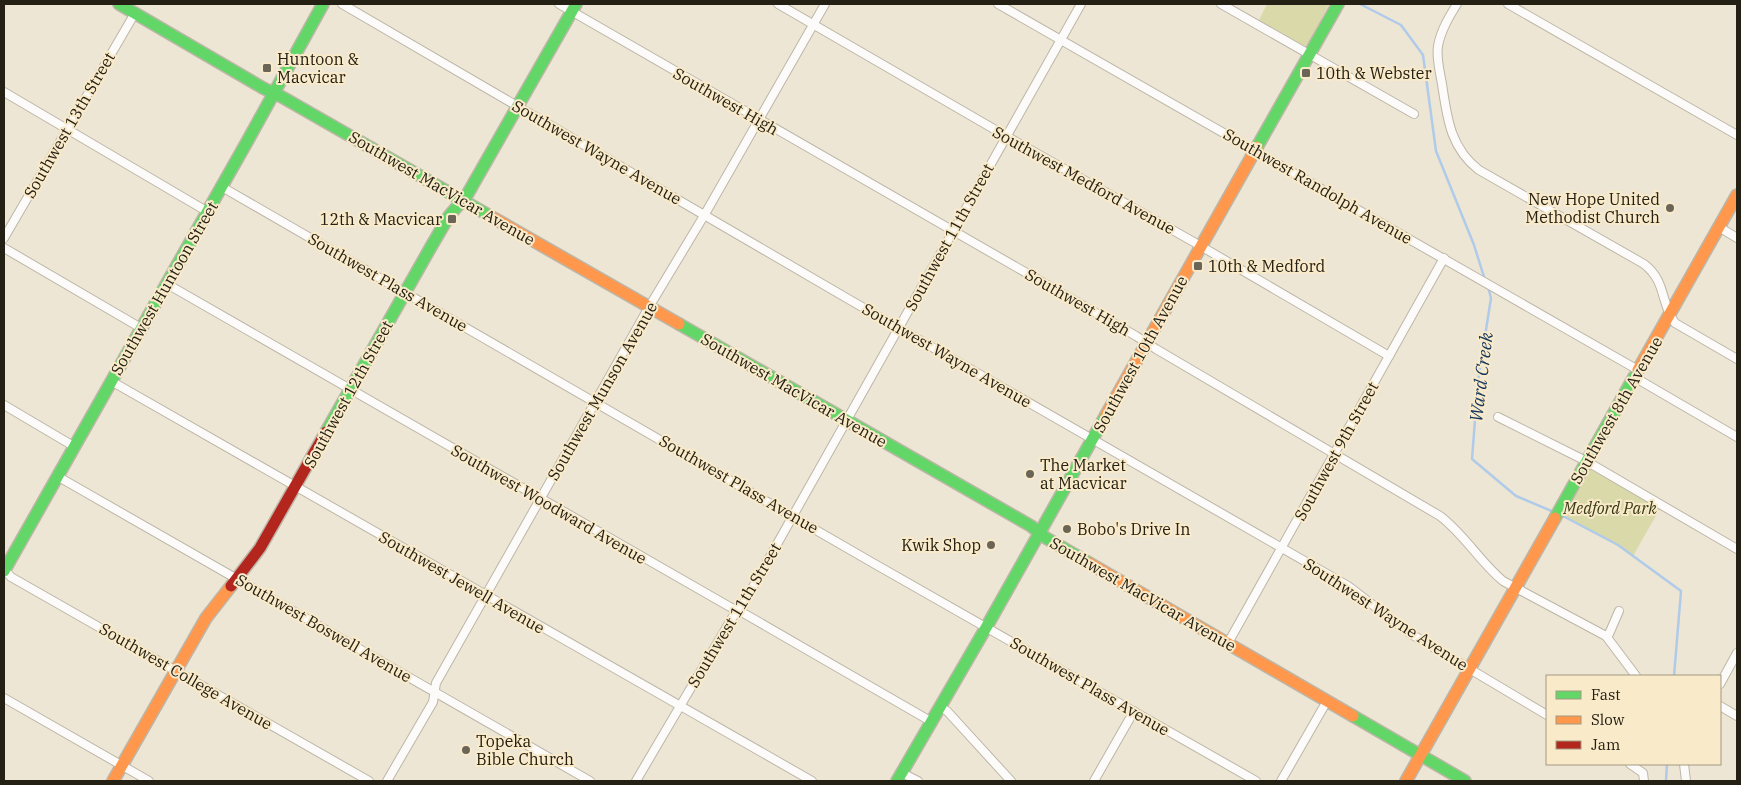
<svg xmlns="http://www.w3.org/2000/svg" width="1741" height="785" viewBox="0 0 1741 785" font-family="'IBM Plex Serif',serif">
<rect width="100%" height="100%" fill="#eee6d4"/>
<g fill="#dad9aa">
<path d="M1267,4H1329L1310,42L1306,46L1301,45L1259,20Z"/>
<path d="M1593,465L1662,505L1633,556L1618,545L1563,516Z"/>
</g>
<g fill="none" stroke-linecap="round" stroke-linejoin="round">
<g stroke="#b0cbe9" stroke-width="2.5">
<path d="M1360,4L1401,25L1423,55L1436,151L1474,245L1485,280"/>
<path d="M1488,287L1491,298L1478,381L1472,459L1516,496L1554,512"/>
<path d="M1561,515L1618,545L1681,591L1674,676"/>
<path d="M1666,781L1667,764"/>
</g>
<g stroke="#bcb6a8" stroke-width="10">
<g id="street">
<path d="M342,4L850,300L1348,586L1411,634L1547,715"/>
<path d="M559,4L1136,336L1156,349L1440,516C1465,535 1479,561 1503,581L1606,636L1636,676"/>
<path d="M778,4L1006,136L1192,241L1389,356"/>
<path d="M998,4L1638,370L1634,377L1737,437"/>
<path d="M1221,4L1414,114"/>
<path d="M1457,4C1449,17 1441,30 1438,46C1436,58 1440,72 1442,84C1447,117 1450,148 1479,170L1644,264C1667,282 1660,303 1675,323L1737,359"/>
<path d="M1508,4L1737,135"/>
<path d="M4,92L208,212"/>
<path d="M222,187L873,563L1256,781"/>
<path d="M1719,227L1737,238"/>
<path d="M4,238L135,13"/>
<path d="M4,248L141,328"/>
<path d="M167,284L730,607L745,614L932,722"/>
<path d="M111,381L812,781"/>
<path d="M4,405L75,447"/>
<path d="M1498,417L1586,461L1737,549"/>
<path d="M57,476L590,781"/>
<path d="M4,569L11,577L369,781"/>
<path d="M1606,636L1609,634L1619,611"/>
<path d="M1228,643L1444,258"/>
<path d="M1720,684L1737,653"/>
<path d="M4,698L149,781"/>
<path d="M1720,706L1737,716"/>
<path d="M940,707L947,711L1011,781"/>
<path d="M1630,764L1643,773L1644,781"/>
<path d="M1684,764L1686,781"/>
<path d="M902,773L918,781"/>
<path d="M387,781L433,702L436,683L649,307L705,214L825,4"/>
<path d="M636,781L732,618L745,601L1081,4"/>
<path d="M1094,781L1134,711"/>
<path d="M1281,781L1327,701"/>
</g>
</g>
<g stroke="#bcb6a8" stroke-width="14">
<g id="fast">
<path d="M119,4L263,88L282,97L490,216"/>
<path d="M1257,147L1338,4"/>
<path d="M679,324L1031,526L1046,538L1089,563"/>
<path d="M326,432L432,245L449,216L467,195L576,4"/>
<path d="M1555,518L1634,377"/>
<path d="M4,571L248,140L323,4"/>
<path d="M1353,716L1465,781"/>
<path d="M897,781L987,626L1106,415"/>
</g>
</g>
<g stroke="#bcb6a8" stroke-width="14">
<g id="slow">
<path d="M490,216L679,324"/>
<path d="M1638,370L1737,195"/>
<path d="M1106,415L1257,147"/>
<path d="M1089,563L1353,716"/>
<path d="M113,781L206,618L231,586"/>
<path d="M1406,781L1555,518"/>
</g>
</g>
<g stroke="#bcb6a8" stroke-width="14">
<path id="jam" d="M231,586L260,548L326,432"/>
</g>
<use href="#street" stroke="#fcfbf9" stroke-width="8"/>
<use href="#fast" stroke="#63d668" stroke-width="11"/>
<use href="#slow" stroke="#ff974d" stroke-width="11"/>
<use href="#jam" stroke="#b3261e" stroke-width="11"/>
</g>
<g fill="#6b6557" stroke="#f9eaca" stroke-width="2">
<rect x="262" y="63" width="10" height="10" rx="2.5"/>
<rect x="1301" y="68" width="10" height="10" rx="2.5"/>
<circle cx="1670" cy="208" r="5"/>
<rect x="447" y="214" width="10" height="10" rx="2.5"/>
<rect x="1193" y="261" width="10" height="10" rx="2.5"/>
<circle cx="1030" cy="474" r="5"/>
<circle cx="1067" cy="529" r="5"/>
<circle cx="991" cy="545" r="5"/>
<circle cx="466" cy="750" r="5"/>
</g>
<g text-anchor="middle" dominant-baseline="central" stroke-width="4" stroke-linejoin="round" paint-order="stroke">
<g font-size="16" fill="#252014" stroke="#f9eaca" text-anchor="start">
<text x="277" y="59">Huntoon &amp;<tspan x="277" dy="18">Macvicar</tspan></text>
<text x="1316" y="73">10th &amp; Webster</text>
<text x="1660" y="199" text-anchor="end">New Hope United<tspan x="1660" dy="18">Methodist Church</tspan></text>
<text x="442" y="219" text-anchor="end">12th &amp; Macvicar</text>
<text x="1208" y="266">10th &amp; Medford</text>
<text x="1040" y="465">The Market<tspan x="1040" dy="18">at Macvicar</tspan></text>
<text x="1077" y="529">Bobo's Drive In</text>
<text x="981" y="545" text-anchor="end">Kwik Shop</text>
<text x="476" y="741">Topeka<tspan x="476" dy="18">Bible Church</tspan></text>
</g>
<g font-size="16" fill="#252014" stroke="#f9eaca">
<text transform="translate(726 101) rotate(30)">Southwest High</text>
<text transform="translate(69 125) rotate(-60)">Southwest 13th Street</text>
<text transform="translate(597 152) rotate(30)">Southwest Wayne Avenue</text>
<text transform="translate(1084 180) rotate(29)">Southwest Medford Avenue</text>
<text transform="translate(1318 186) rotate(30)">Southwest Randolph Avenue</text>
<text transform="translate(442 188) rotate(30)">Southwest MacVicar Avenue</text>
<text transform="translate(949 237) rotate(-61)">Southwest 11th Street</text>
<text transform="translate(388 282) rotate(30)">Southwest Plass Avenue</text>
<text transform="translate(164 288) rotate(-60)">Southwest Huntoon Street</text>
<text transform="translate(1078 302) rotate(30)">Southwest High</text>
<text transform="translate(1140 354) rotate(-61)">Southwest 10th Avenue</text>
<text transform="translate(947 355) rotate(30)">Southwest Wayne Avenue</text>
<text transform="translate(794 390) rotate(30)">Southwest MacVicar Avenue</text>
<text transform="translate(602 391) rotate(-60)">Southwest Munson Avenue</text>
<text transform="translate(348 394) rotate(-61)">Southwest 12th Street</text>
<text transform="translate(1616 410) rotate(-60)">Southwest 8th Avenue</text>
<text transform="translate(1336 451) rotate(-61)">Southwest 9th Street</text>
<text transform="translate(739 484) rotate(30)">Southwest Plass Avenue</text>
<text transform="translate(549 504) rotate(30)">Southwest Woodward Avenue</text>
<text transform="translate(462 582) rotate(30)">Southwest Jewell Avenue</text>
<text transform="translate(1143 594) rotate(30)">Southwest MacVicar Avenue</text>
<text transform="translate(1386 614) rotate(33)">Southwest Wayne Avenue</text>
<text transform="translate(734 615) rotate(-59)">Southwest 11th Street</text>
<text transform="translate(324 628) rotate(30)">Southwest Boswell Avenue</text>
<text transform="translate(186 676) rotate(30)">Southwest College Avenue</text>
<text transform="translate(1090 686) rotate(30)">Southwest Plass Avenue</text>
</g>
<g font-size="16" font-style="italic" fill="#373915" stroke="#f9eaca">
<text x="1610" y="508">Medford Park</text>
</g>
<g font-size="18" font-style="italic" fill="#11355d" stroke="#f9eaca">
<text transform="translate(1481 377) rotate(-83)">Ward Creek</text>
</g>
</g>
<rect width="1741" height="785" fill="none" stroke="#252014" stroke-width="10"/>
<rect x="1546" y="675" width="175" height="90" fill="#f9eaca" stroke="#a49981"/>
<rect x="1556" y="691" width="25" height="8" fill="#63d668" stroke="#a49981"/>
<text x="1591" y="700" font-size="15" fill="#252014">Fast</text>
<rect x="1556" y="716" width="25" height="8" fill="#ff974d" stroke="#a49981"/>
<text x="1591" y="725" font-size="15" fill="#252014">Slow</text>
<rect x="1556" y="741" width="25" height="8" fill="#b3261e" stroke="#a49981"/>
<text x="1591" y="750" font-size="15" fill="#252014">Jam</text>
</svg>
